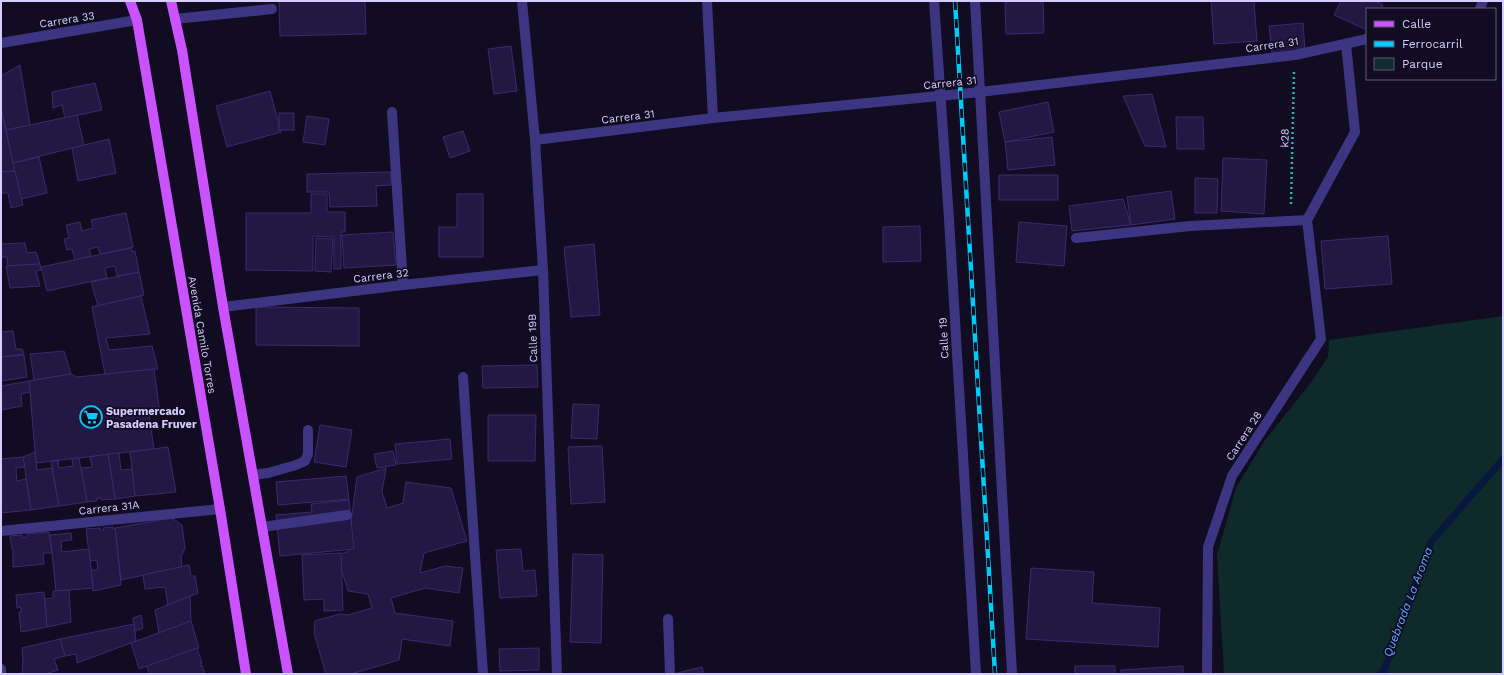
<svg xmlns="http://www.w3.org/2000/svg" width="1504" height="675" viewBox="0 0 1504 675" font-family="'Work Sans',sans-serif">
<rect width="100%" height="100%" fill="#110c21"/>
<path fill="#0f2a2b" d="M1503,316V674H1224L1217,555L1236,488L1265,440L1310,384L1328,357L1329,340Z"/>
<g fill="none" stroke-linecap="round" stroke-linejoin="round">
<path stroke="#07183f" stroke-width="7" d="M1381,674L1385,668L1431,542L1503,459"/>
</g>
<g fill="#231843" stroke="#3c296f">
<path d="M279,1H365L366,34L280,36Z"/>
<path d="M1005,1H1043L1044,33L1006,34Z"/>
<path d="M1211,1H1254L1257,41L1214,44Z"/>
<path d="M1341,1H1376L1383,5L1381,9H1367V30L1334,15Z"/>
<path d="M1303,23L1305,50L1272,53L1269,26Z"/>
<path d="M511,46L517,91L494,94L488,49Z"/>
<path d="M20,65L30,125L6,130L1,109V76Z"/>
<path d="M95,83L102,110L65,118L62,105L53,108L52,92Z"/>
<path d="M270,91L281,132L227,147L216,106Z"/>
<path d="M1152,94L1166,147L1145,146L1123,96Z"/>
<path d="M1048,102L1054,132L1005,142L999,112Z"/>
<path d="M1,109L15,170V171L1,172Z"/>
<rect x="279" y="113" width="15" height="17"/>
<path d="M77,115L84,145L13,163L6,130Z"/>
<path d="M307,116L329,119L325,145L303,142Z"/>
<path d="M1176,117H1203L1204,149H1177Z"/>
<path d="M463,131L470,151L450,158L443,137Z"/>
<path d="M1052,137L1055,165L1008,170L1005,142Z"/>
<path d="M109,139L116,173L78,181L72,148Z"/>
<path d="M39,157L47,193L21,199L13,163Z"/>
<path d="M1223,158L1267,160L1264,214L1221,211Z"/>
<path d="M15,171L23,205L11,208L8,193H1V172Z"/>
<path d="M391,172V185L376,186L377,206L330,207L329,192H307V174Z"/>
<rect x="999" y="175" width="59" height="25"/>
<path d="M1195,178L1218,179L1217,213H1195Z"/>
<path d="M1171,191L1175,219L1131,225L1127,197Z"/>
<path d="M311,194H327V212H345V232H341V269H334V237L313,236V271L246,270V213H311Z"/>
<path d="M457,194H483V257H439V227H457Z"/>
<path d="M1123,199L1131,225L1072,231L1069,206Z"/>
<path d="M126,213L133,247L100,254L98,247L89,249L91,256L75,260L72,249L67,250L64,239L69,238L66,225L80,222L82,231L93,228L91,220Z"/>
<path d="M1019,222L1067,226L1064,266L1016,262Z"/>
<path d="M920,226L921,261L883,262V227Z"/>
<path d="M393,232L396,265L344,268L342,235Z"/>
<path d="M1388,236L1392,284L1325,289L1321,241Z"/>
<path d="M316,238L333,239L331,272L315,271Z"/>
<path d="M25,243L27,253L36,252L40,264L8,266L7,257H2L1,266V244Z"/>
<path d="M594,244L600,315L571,317L564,247Z"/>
<path d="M131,248L132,252L135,251L139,272L117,276L115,266L105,268L107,278L47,291L41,267Z"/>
<path d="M40,264L41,270L36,271L40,286L10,288L6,266Z"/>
<path d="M139,272L144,295L98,306L91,282Z"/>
<path d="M141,296L150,334L106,338L109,350L152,346L158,369L105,374L92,307Z"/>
<path d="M256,307L359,308V346L256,345Z"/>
<path d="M13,331L16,349H22L24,354L1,357V332Z"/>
<path d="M64,351L71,374L34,380L30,354Z"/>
<path d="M24,355L27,377L1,381V357Z"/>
<path d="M537,365L538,387L483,388L482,366Z"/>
<path d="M154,369L160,414L149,415L154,449L36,463L29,381L71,374L77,377Z"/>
<path d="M29,381L30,392L21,394L22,406L1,410V386Z"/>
<path d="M573,404L599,405L597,439L571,438Z"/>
<path d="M488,415H536L535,461H488Z"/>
<path d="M320,425L352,430L346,467L314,462Z"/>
<path d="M450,439L452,459L397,464L395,444Z"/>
<path d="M602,446L605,502L571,504L568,447Z"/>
<path d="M168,447L176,492L135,496L130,452Z"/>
<path d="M393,451L396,465L377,468L374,454Z"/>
<path d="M35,452L37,470L52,468L59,506L31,510L23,457Z"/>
<path d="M119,453L121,470L132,469L135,496L115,499L108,454Z"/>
<path d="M108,454L115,499L101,500V498H97V501L87,502L81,468L92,467L90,457Z"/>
<path d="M23,457L25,467L16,468L17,481L26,479L31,510L1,513V459Z"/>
<path d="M79,458L87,502L59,506L51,461H58L59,468L73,466L72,459Z"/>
<path d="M386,468L382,492L387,508L403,503L406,482L451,488L467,541L424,553L420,573L445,566L463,568L459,593L425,588L391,598L395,613L453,621L450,646L402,639L399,660L351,674H326L314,633L315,621L340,614L348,615L372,608L368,594L348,591L337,555L347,552L357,477Z"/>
<path d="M346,476L349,499L278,505L276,482Z"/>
<path d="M349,500L354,549L280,556L276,515L312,512L311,504Z"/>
<path d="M172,518L182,525L185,548L181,557L182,567L121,580L115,528Z"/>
<path d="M113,527V529L115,528L121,585L93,591L91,570H98L97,560L90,561L86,529L100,528V530H104L103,528Z"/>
<path d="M49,532L52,553H43L44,564L13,567V549H12L10,536L22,535V538L27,537V534Z"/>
<path d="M71,533L72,540L61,541L62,552L89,549L93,588L56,591L50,535Z"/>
<path d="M521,549L523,571L535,570L537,596L500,598L496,550Z"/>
<path d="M341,553L343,610L324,611V599L304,600L302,555Z"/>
<path d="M573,554L603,555L601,643L570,642Z"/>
<path d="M189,565L191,576H195L198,593L168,605L165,587L145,589L143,575Z"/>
<path d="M1031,568L1094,572L1092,603L1160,608L1158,647L1026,639Z"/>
<path d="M69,590L71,622L47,627L45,599L53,598V591Z"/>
<path d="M44,592L47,627L21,632L19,612H21V607L17,608L16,595Z"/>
<path d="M190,596L191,621L159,633L155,610Z"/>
<path d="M141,615L143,628L135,631L133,618Z"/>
<path d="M191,621L199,648L139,669L131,643Z"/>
<path d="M134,624L136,641L77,663L76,654L65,656L60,639Z"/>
<path d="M60,639L65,656L54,659L58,670L46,674H22L23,661L22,648Z"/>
<path d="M197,648L202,663L200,664V666L202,665L205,674H149L147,666Z"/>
<path d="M539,648V670L500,671L499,649Z"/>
<rect x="1075" y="666" width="40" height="8"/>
<path d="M1183,666V674H1121V670Z"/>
<path d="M702,667L704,674H673Z"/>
</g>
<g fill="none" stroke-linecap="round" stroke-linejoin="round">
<path stroke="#29b5b6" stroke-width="2.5" stroke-dasharray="2 3" stroke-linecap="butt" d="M1291,204L1294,71"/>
<g stroke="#3e3582" stroke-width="10">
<path d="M707,1L713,118"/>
<path d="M463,377L483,674"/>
<path d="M262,527L347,515"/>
<path d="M668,619L670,674"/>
</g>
<g stroke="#3e3582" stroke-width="10">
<path d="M522,1L535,140L543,270L557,674"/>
<path d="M934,1L949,219L976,674"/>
<path d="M975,1L1012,674"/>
<path d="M1480,9L1483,1"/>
<path d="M175,19L272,9"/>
<path d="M1,43L137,20"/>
<path d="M392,112L403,285"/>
<path d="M535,140L713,118L980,92L1295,55L1367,39"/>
<path d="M1076,238L1190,226L1307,220L1355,132L1346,44"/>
<path d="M223,307L403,285L543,270"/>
<path d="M253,475L268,473L296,465L305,461L308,454V430"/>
<path d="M1,531L220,509"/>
<path d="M1,669V674"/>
<path d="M1207,674L1208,547L1232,476L1321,339L1307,220"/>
</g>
<g stroke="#cb53ff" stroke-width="10">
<path d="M130,1L137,20L220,509L246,674"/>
<path d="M171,1L182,50L223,307L288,674"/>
</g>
<g stroke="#00cdf7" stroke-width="4.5">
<path id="rail" d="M955,1L995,674"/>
</g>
<use href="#rail" stroke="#110c21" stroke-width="3" stroke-dasharray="9" stroke-linecap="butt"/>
</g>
<defs>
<g id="supermarket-ring" transform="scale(1.15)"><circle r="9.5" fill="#110c21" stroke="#00cdf7" stroke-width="1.5"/><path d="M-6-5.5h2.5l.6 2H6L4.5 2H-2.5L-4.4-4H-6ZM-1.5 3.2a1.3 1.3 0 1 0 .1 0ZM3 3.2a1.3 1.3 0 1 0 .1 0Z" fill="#00cdf7"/></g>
</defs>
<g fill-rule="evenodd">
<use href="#supermarket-ring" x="91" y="417"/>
</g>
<g text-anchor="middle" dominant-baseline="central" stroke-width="3.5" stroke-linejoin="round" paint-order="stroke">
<g font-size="11" fill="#d5ccff" stroke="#110c21">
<text transform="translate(67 20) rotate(-9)">Carrera 33</text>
<text transform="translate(1272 45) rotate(-8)">Carrera 31</text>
<text transform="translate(950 83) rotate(-6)">Carrera 31</text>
<text transform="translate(628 117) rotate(-7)">Carrera 31</text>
<text transform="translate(1285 138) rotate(-89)">k28</text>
<text transform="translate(381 276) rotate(-7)">Carrera 32</text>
<text transform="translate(202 335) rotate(80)">Avenida Camilo Torres</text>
<text transform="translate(533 338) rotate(-92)">Calle 19B</text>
<text transform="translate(944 338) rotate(-93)">Calle 19</text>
<text transform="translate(1244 436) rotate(-57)">Carrera 28</text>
<text transform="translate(109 508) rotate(-6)">Carrera 31A</text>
</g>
<g font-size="11" font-weight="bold" fill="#d5ccff" stroke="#110c21" text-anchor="start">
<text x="106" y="411">Supermercado<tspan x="106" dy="13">Pasadena Fruver</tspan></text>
</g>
<g font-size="12" font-style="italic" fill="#5aa7ff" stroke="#110c21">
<text transform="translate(1408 602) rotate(-69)">Quebrada La Aroma</text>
</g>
</g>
<rect width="1504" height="675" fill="none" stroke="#d5ccff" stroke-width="4"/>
<rect x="1366" y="8" width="130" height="72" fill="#110c21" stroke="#5f597a"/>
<rect x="1374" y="21" width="20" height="6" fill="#cb53ff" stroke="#5f597a"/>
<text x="1402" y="28" font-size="12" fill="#d5ccff">Calle</text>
<rect x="1374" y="41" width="20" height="6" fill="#00cdf7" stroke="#5f597a"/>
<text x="1402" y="48" font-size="12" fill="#d5ccff">Ferrocarril</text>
<rect x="1374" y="58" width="20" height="12" fill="#0f2a2b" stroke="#5f597a"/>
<text x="1402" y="68" font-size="12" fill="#d5ccff">Parque</text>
</svg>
